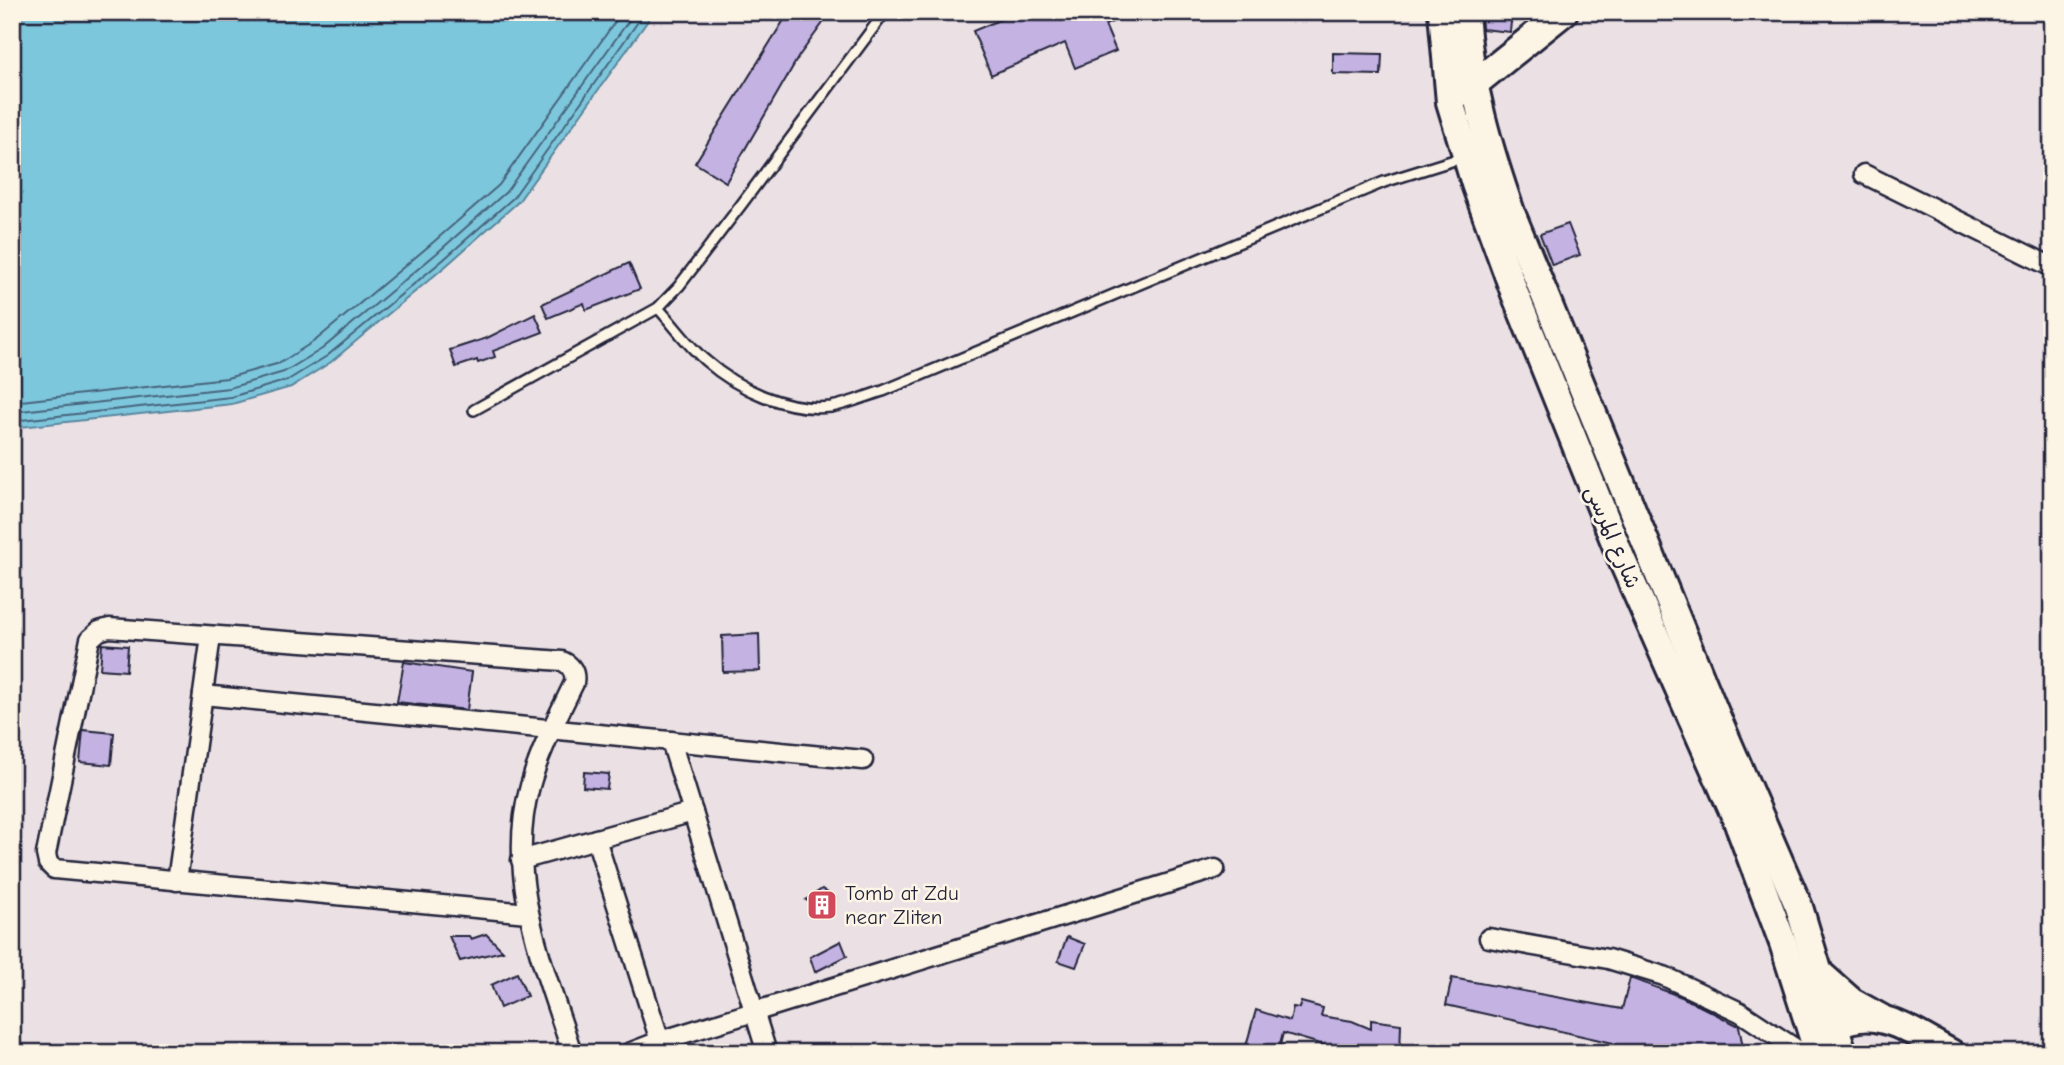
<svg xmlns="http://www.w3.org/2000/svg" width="2064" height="1065" viewBox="0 0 2064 1065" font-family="'Comic Neue','Playpen Sans Arabic',sans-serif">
<rect width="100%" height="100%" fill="#ebe1e4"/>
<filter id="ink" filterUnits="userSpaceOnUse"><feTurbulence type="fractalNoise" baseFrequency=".0143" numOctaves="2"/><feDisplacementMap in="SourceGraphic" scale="14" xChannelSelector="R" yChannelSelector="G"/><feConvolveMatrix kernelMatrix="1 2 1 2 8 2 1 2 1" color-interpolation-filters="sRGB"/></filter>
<g filter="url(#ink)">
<path fill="#7dc7dd" stroke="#59859c" stroke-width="2" d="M12,12H654L518,202L447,265L331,362L291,387L232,404L12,428Z"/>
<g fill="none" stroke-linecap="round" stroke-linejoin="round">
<g stroke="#46647c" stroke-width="2">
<path d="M12,402L227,378L280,363L316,340L430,245L499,185L622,12"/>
<path d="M12,412L229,388L284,372L322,349L437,253L506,192L635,12"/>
<path d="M12,421L231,397L288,380L327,356L443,260L513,198L645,12"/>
</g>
</g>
<g fill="#c3b2e2" stroke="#22223b" stroke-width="2">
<path d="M789,12H831L799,56L726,182L695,163Z"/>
<path d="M1018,12H1135L1105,25L1116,51L1075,68L1065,43L991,75L973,31Z"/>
<path d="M1481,12H1512L1510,32L1482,29Z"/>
<path d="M1333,53L1382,54L1381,75L1333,74Z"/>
<path d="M1568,224L1580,255L1552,265L1540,234Z"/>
<path d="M629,263L640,289L586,310L584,303L548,318L542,304Z"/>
<path d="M535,314L543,332L493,351L495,357L478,363L477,360L456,367L450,350L487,338Z"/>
<path d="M759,634L760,671L723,672L722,636Z"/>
<path d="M102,644L128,646L126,671L100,669Z"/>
<path d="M404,662L472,672L467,710L397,702Z"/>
<path d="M83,730L114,733L111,765L80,762Z"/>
<path d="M584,772L609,774L607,789L583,787Z"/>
<path d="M822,889L835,898L824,911L806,900Z"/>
<path d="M486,934L503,951L460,961L449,936H469L471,939Z"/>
<path d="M1067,937L1085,944L1076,967L1058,961Z"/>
<path d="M841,941L847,956L815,972L810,957Z"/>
<path d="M517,973L527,996L500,1008L491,985Z"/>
<path d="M1452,978L1622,1009L1630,978L1682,997L1739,1026L1744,1053H1610L1613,1043L1446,1005Z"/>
<path d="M1301,1002L1323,1008L1321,1016L1352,1021L1371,1029V1020L1401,1024L1400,1053H1372L1338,1045L1337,1049L1283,1033L1278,1053H1244L1256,1010L1290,1021L1293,1007L1299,1008Z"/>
</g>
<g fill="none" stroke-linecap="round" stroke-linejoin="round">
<g stroke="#22223b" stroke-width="14">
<g id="lane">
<path d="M658,308C674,325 688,346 706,361C738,389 787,412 831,407C848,404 866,396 883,391L1384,182L1464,157"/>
<path d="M474,410L658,308L679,286L741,205L885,12"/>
</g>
</g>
<g stroke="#22223b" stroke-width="23">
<g id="street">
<path d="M1864,174L2052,267"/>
<path d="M203,695L863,760"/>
<path d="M671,741L767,1053"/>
<path d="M596,839L660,1041"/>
<path d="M521,860L693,812"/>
<path d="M177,881L211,636"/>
<path d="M528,913L54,869L48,863L46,854L90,639L99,631L109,628L562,661C571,665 576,672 574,683C558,716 540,750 530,786C504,878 545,967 572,1053"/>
<path d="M1489,938L1608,959L1664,976L1740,1012L1802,1053"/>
<path d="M629,1053L660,1041L1215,869"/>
</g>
</g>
<g stroke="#22223b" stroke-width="32">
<g id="primary">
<path d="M1442,12L1450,102L1475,184L1515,294L1622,560L1736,818L1783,943L1818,1053"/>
<path d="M1465,12C1469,82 1489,150 1512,215L1716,715L1799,907L1843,1053"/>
<path d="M1463,93L1564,12"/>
<path d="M1818,972L1852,1002L1881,1018"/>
<path d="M1819,1034C1832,1027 1845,1019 1860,1018C1891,1014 1924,1039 1951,1053"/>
</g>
</g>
<use href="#lane" stroke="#fcf5e5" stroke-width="9"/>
<use href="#street" stroke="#fcf5e5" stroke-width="18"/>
<use href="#primary" stroke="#fcf5e5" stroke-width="26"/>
</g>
</g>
<defs>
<g id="building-square" transform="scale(1.575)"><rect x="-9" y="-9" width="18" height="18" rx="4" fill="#d1495b" stroke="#fcf5e5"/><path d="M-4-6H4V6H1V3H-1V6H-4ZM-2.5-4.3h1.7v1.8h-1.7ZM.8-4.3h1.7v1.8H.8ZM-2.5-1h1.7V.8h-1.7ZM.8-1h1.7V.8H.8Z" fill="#fff"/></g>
</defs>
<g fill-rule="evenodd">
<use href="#building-square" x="822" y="905"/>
</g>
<g text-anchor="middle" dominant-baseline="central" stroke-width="5" stroke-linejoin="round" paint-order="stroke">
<g font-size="21" fill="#22223b" stroke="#fcf5e5">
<text transform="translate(1613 537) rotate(67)">شارع المرسى</text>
</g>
<g font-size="21" fill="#22223b" stroke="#fcf5e5" text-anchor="start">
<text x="845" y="893">Tomb at Zdu<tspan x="845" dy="24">near Zliten</tspan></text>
</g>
</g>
<rect width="2064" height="1065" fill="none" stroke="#fcf5e5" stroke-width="42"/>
<rect x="21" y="21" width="2022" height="1023" fill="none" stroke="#22223b" stroke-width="2.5" filter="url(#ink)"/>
</svg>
